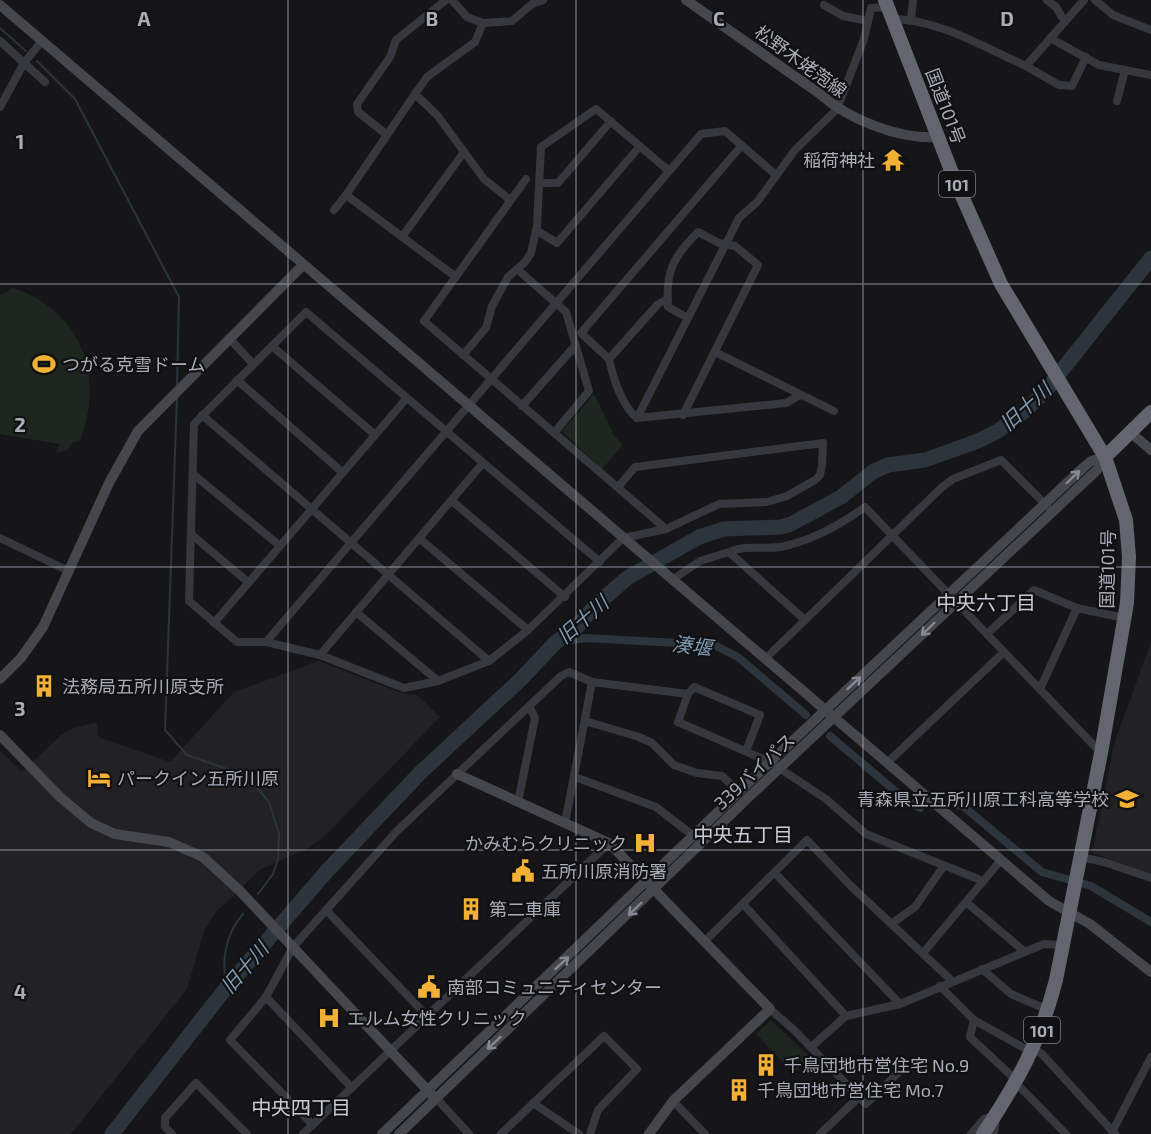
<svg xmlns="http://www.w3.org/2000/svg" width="1151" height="1134" viewBox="0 0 1151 1134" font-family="'Exo 2','Noto Sans JP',sans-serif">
<rect width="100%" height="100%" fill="#161618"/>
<g fill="#222225">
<path d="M1151,642V874L1092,853L1114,744Z"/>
<path d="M319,661L401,693L417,695L440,717L324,837L305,850L261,869L216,912L204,931L187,989L71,1134H0V750L22,772L61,735L74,728L97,722L98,737L170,762L234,692Z"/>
</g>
<g fill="#1e261f">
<path d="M13,288C82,311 105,376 80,441L72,443L67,450L55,453L60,444L0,434V295Z"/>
<path d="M594,394L614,436L622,443V446L602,469L562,431Z"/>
<path d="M771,1020L810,1057L794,1073L756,1034Z"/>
</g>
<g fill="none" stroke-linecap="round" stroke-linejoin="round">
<g stroke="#2c353c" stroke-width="2">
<path d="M0,28L26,51"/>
<path d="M37,61L75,99L179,297L177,386"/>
<path d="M177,397L165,730L187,755L247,776L269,802L279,834L278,859L273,874L258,894"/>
<path d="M226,988C222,961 224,936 243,914"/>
</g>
<g stroke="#2c353c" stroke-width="8">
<path d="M556,642L586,638L714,645L738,657L806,715"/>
<path d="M830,736L907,801L920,808"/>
<path d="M958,805L963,806L1042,872L1091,886L1151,922"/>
</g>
<path stroke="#2c353c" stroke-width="15" d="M112,1134L226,988L327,871L420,773L520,680L556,642L575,629L595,606L627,578L699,537L724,529L781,527L791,524L841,497L874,471L888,465L925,460L978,441L998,431L1025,411L1047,389L1151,258"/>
<g stroke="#37383d" stroke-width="8">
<path d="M452,0L467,17L483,23"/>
<path d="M1047,0L1056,7L1065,22"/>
<path d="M1095,0L1113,15L1151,30"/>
<path d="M824,5L843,16L868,21"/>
<path d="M892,19C938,19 985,48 1026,66L1084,0"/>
<path d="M911,19L913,0"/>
<path d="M1050,38L1099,65L1151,75"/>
<path d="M0,41L45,82"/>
<path d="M1026,66L1059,85L1072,86L1086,57"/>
<path d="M415,94L427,77L475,42L483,23L512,21L532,4L543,0"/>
<path d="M1117,101L1125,70"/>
<path d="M0,107L24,63L42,41"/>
<path d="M386,134L358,112L357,104L390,57L396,40L446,0"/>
<path d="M526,179L424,321L666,529"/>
<path d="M540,183H558L611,121"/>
<path d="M334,210L346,195"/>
<path d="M536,230L557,243L640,146"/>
<path d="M402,237L464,152"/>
<path d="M517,269L566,312L589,391L554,433"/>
<path d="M456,277L346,195L415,94L437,115L484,179L510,200"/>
<path d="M668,299L658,304L609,359C613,378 622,406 637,418L786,403L800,395"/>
<path d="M229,338L253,364"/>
<path d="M272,346L374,434"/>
<path d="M715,352L834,411"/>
<path d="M463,355L486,328L492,306L508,277L525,262L531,253L537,226L541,147L596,109L669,171"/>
<path d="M609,359L581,333L742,145"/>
<path d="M237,380L342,472"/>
<path d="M522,406L575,346"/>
<path d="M202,415L489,661"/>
<path d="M683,415L758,265L735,246L719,243L698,232C674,256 665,271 668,307L688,318"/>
<path d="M637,418L739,218L757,202L795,150L837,109L864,39L871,8L888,7"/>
<path d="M193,474L280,546"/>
<path d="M452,501L565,597"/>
<path d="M192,535L248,582"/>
<path d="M0,538L69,571"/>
<path d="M420,539L528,630"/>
<path d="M600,562L306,312L194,424L189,601L237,642H266L320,655L404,688L438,681L489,661L528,630L623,538L666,529L719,504L767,502L787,496L815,480L820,475L822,465L823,443L635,467L618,487"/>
<path d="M672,580L700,561L729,552"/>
<path d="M356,612L438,681"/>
<path d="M805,620L729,552C746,544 762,550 780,547C811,541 840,525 865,507L1101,753"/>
<path d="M214,623L406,399"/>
<path d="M987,634L1034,590L1077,608L1124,618"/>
<path d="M266,642L701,134L725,131L776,175"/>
<path d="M320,655L482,464"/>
<path d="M765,659L941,488L953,479L1001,460L1047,506"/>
<path d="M1040,689L1077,608"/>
<path d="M585,721L639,737L652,743L674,765L697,773L722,776L739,792"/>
<path d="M746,751L760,715L694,687L688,694L678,722L770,762L826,799L866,834L983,881"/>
<path d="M887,763L1004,652"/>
<path d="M575,777L656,807L696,838"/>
<path d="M518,802L535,718L529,706"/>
<path d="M565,823L592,682"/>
<path d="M1080,857L1104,862L1151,878"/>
<path d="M775,873L900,1004"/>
<path d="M966,902L1025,952"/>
<path d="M743,904L846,1016"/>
<path d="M326,910L427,1016"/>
<path d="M891,924L915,907L943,867"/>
<path d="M705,941L807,840L851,886L952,981"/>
<path d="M923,953L1001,860"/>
<path d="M982,969L1011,994L1048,1010"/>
<path d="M940,986L974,1020L1033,1053"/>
<path d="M266,997L352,1088"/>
<path d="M770,1009L794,1030L866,1104L905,1066"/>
<path d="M974,1020L970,1037L1017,1081"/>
<path d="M811,1047L846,1016L900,1004L1044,944L1063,945"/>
<path d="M1034,1049L1042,1054L1115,1134"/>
<path d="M1017,1084L1066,1134"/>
<path d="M436,1098L469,1134"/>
<path d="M673,1101L705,1134"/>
<path d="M533,1103L579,1134"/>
<path d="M313,1125L230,1040L266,997L293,947L396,832L561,676L569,672L592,682L688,694"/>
<path d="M1112,1132L1151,1057"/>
<path d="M172,1134L165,1127V1118L196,1083L247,1134"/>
<path d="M303,1134L609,843"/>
<path d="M501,1134L604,1036L637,1069L598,1110L590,1134"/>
<path d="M820,1134L859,1097"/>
<path d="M971,1134L984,1119L996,1115L994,1134"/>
</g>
<g stroke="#45474d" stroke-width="10">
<path d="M686,0L820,94C849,120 900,140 940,137"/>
<path d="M0,5L1049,901L1090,924L1151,972"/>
<path d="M1130,432L1151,450"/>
<path d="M0,679L21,658L43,627L109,483L138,431L303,265"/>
<path d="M0,735L60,797L91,823L115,834L169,842L203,857L240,891L432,1095"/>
<path d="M457,774L609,843L770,1009L673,1101L649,1134"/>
<path d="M382,1134L770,762L1084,467L1091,461L1105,457"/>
<path d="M399,1134L751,795L1097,470L1105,457"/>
</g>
<g stroke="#63666e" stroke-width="14">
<path d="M885,0L954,178L1001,284L1105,457L1126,520L1129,557L1127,603L1101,753L1056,980C1040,1042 1018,1081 983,1134"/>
<path d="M1105,457L1151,412"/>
</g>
</g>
<defs><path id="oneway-shaft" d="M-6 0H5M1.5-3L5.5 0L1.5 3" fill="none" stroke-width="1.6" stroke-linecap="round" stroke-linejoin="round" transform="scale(1.5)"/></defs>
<g stroke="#858993">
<use href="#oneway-shaft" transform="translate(1073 477) rotate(-44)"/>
<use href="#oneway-shaft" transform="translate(928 629) rotate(136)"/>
<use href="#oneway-shaft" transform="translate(854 683) rotate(-43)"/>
<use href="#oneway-shaft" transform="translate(635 909) rotate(136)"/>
<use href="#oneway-shaft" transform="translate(562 963) rotate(-43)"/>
<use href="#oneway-shaft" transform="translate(494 1043) rotate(137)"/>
</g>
<path fill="none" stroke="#a8adb8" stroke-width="1.5" stroke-opacity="0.55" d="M288,0V1134M576,0V1134M863,0V1134M0,284H1151M0,567H1151M0,850H1151"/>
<defs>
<g id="temple-bare" transform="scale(1.8)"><path d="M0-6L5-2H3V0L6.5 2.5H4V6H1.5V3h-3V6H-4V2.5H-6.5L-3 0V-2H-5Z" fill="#f2b134" stroke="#111113" stroke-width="2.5" paint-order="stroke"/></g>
<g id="stadium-bare" transform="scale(1.8)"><path d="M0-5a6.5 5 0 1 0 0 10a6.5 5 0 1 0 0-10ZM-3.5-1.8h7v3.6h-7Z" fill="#f2b134" stroke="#111113" stroke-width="2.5" paint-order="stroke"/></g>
<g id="building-bare" transform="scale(1.8)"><path d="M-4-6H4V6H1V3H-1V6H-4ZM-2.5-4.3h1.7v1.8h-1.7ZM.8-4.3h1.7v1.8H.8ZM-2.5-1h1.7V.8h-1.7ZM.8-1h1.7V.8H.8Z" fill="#f2b134" stroke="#111113" stroke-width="2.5" paint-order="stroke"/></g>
<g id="hotel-bare" transform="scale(1.8)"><path d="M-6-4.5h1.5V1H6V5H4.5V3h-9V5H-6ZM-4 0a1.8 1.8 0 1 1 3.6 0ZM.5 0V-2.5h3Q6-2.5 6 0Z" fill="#f2b134" stroke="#111113" stroke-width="2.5" paint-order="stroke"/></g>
<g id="school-bare" transform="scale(1.8)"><path d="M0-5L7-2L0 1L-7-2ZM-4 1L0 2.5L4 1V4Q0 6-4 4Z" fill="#f2b134" stroke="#111113" stroke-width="2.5" paint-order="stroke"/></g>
<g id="hospital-bare" transform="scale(1.8)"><path d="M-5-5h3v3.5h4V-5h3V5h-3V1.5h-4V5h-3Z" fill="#f2b134" stroke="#111113" stroke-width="2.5" paint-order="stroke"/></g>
<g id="civic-bare" transform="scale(1.8)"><path d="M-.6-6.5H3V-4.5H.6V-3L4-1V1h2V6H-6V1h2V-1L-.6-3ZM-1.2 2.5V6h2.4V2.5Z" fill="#f2b134" stroke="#111113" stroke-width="2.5" paint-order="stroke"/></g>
</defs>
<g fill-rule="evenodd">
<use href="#temple-bare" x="893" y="160"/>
<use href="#stadium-bare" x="44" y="364"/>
<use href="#building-bare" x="44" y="686"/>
<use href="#hotel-bare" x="99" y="778"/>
<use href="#school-bare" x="1127" y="799"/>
<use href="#hospital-bare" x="645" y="843"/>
<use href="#civic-bare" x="523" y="871"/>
<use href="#building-bare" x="471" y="909"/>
<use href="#civic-bare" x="429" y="987"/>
<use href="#hospital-bare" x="329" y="1018"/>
<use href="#building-bare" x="766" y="1065"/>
<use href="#building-bare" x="739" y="1090"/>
</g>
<g text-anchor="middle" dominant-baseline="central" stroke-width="4.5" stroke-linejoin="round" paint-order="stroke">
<g fill="#111113" stroke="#7b7e86" stroke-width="1.5">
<rect x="939" y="171" width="36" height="26" rx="4.5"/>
<rect x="1024" y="1017" width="36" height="26" rx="4.5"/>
</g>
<g font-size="16" font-weight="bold" fill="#a8adb8">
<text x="957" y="184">101</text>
<text x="1042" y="1030">101</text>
</g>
<g font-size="18" fill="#a8adb8" stroke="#111113">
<text transform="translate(801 61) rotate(36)">松野木姥萢線</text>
<text transform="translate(946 106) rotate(69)">国道101号</text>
<text transform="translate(1107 569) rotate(-89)">国道101号</text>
<text transform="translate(754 771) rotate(-43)">339バイパス</text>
</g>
<g font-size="18" fill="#a8adb8" stroke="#111113" text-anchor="start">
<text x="875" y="160" text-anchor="end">稲荷神社</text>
<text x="62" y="364">つがる克雪ドーム</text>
<text x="62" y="686">法務局五所川原支所</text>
<text x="117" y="778">パークイン五所川原</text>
<text x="1109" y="799" text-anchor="end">青森県立五所川原工科高等学校</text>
<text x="627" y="843" text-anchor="end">かみむらクリニック</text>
<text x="541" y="871">五所川原消防署</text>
<text x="489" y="909">第二車庫</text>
<text x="447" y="987">南部コミュニティセンター</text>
<text x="347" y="1018">エルム女性クリニック</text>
<text x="784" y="1065">千鳥団地市営住宅 No.9</text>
<text x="757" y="1090">千鳥団地市営住宅 Mo.7</text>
</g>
<g font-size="20" font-style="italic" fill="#7f9bb3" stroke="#111113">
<text transform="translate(1025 406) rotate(-42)">旧十川</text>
<text transform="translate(582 619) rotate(-41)">旧十川</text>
<text transform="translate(692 645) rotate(7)">湊堰</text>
<text transform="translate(244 967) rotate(-49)">旧十川</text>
</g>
<g font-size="20" fill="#c9ccd4" stroke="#111113">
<text x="986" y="602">中央六丁目</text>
<text x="743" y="834">中央五丁目</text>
<text x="301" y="1107">中央四丁目</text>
</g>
</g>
<g font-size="20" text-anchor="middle" font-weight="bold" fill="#a8adb8" stroke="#111113" stroke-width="4.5" stroke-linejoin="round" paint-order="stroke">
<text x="144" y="26">A</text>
<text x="432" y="26">B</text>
<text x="719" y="26">C</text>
<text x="1007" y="26">D</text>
<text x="20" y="149">1</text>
<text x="20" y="432">2</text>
<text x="20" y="716">3</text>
<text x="20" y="999">4</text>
</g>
</svg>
